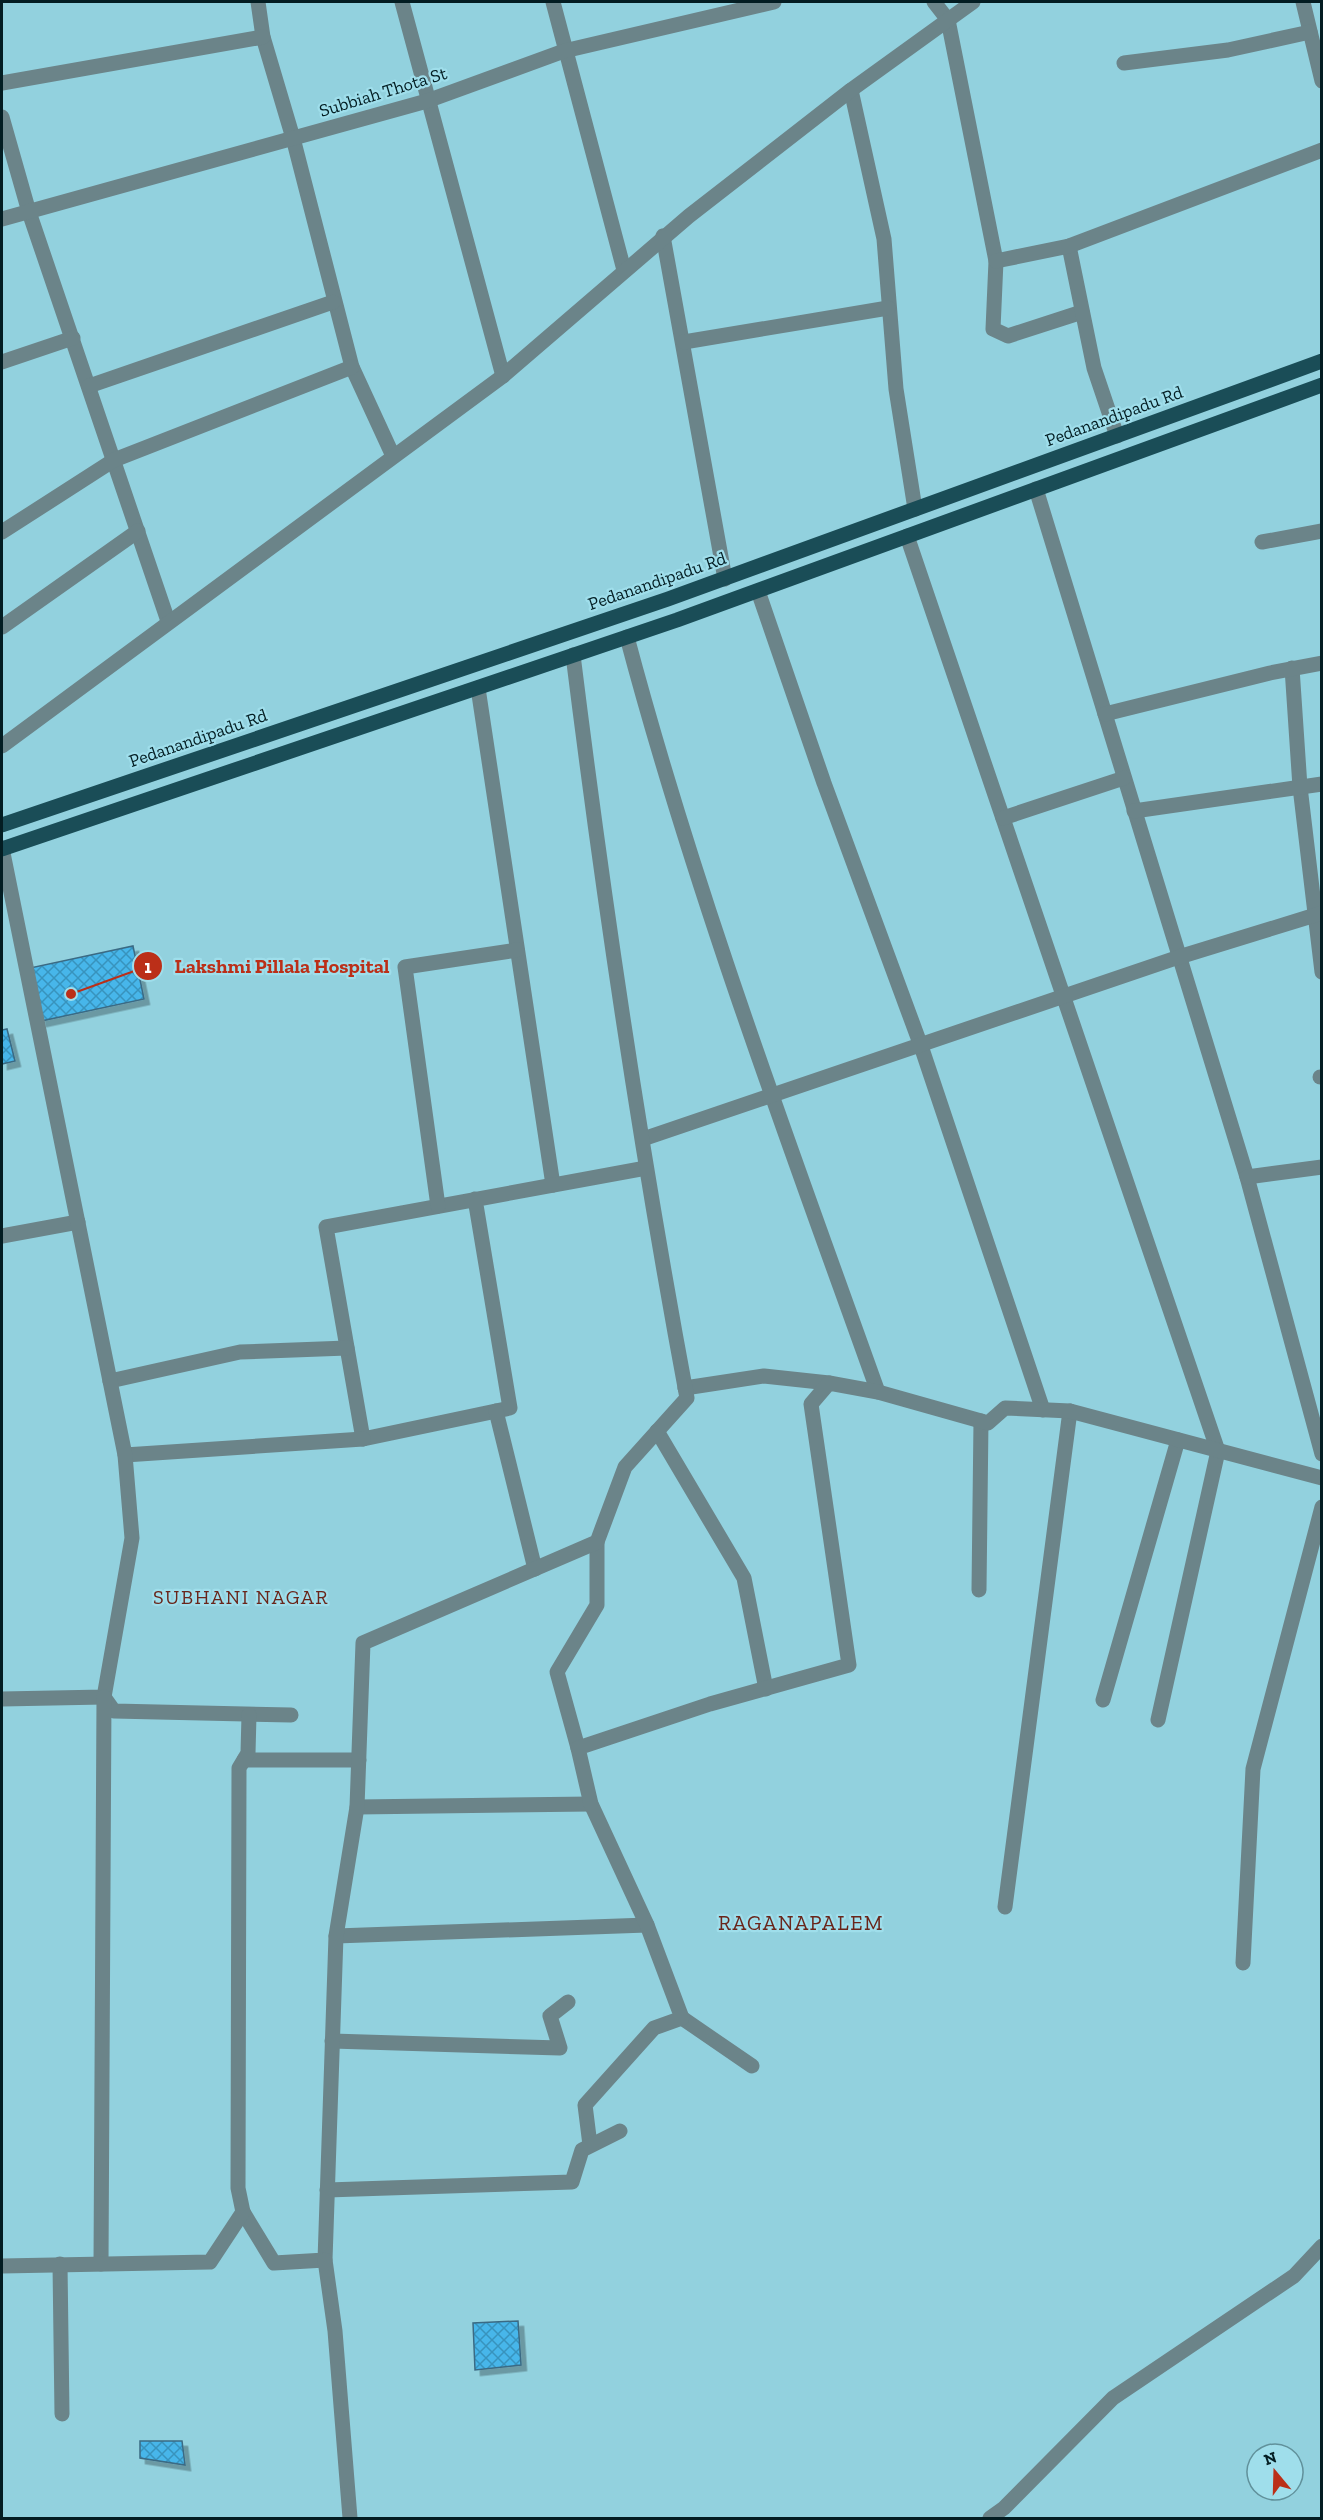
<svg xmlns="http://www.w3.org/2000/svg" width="1323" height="2520" viewBox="0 0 1323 2520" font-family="'Zilla Slab',serif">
<defs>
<pattern id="building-cross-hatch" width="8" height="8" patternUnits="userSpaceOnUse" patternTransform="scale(1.5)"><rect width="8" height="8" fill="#46b6ea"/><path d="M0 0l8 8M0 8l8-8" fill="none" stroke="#3893bd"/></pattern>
<filter id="shadow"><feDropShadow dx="5.5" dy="5.5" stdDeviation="0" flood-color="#0004"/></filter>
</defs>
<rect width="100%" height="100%" fill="#92d1de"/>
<g fill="url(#building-cross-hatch)" stroke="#3b6b84" stroke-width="1.5" filter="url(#shadow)">
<path d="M133,946L144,999L41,1021L30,968Z"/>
<path d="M7,1029L15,1061L2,1064V1030Z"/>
<path d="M518,2321L521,2365L475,2370L473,2323Z"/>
<path d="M140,2441H182L185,2465L140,2458Z"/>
</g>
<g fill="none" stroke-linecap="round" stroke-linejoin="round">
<g stroke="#6b8489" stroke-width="15">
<path d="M258,2L263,37L293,138L352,367L393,456"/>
<path d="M402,2L503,376"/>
<path d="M553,2L624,270"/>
<path d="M934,2L948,20L996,261L993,329L1008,336L1082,312"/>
<path d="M1303,2L1322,81"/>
<path d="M1124,63L1228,50L1310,32"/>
<path d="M2,83L263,37"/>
<path d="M851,90L884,239L896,389L915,509"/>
<path d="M2,117L29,212L168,621"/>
<path d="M2,219L427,101L564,51L774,2"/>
<path d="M663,236L725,579"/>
<path d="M1069,246L1094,368L1117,436"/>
<path d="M996,261L1069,246L1322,150"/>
<path d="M684,342L888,308"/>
<path d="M2,362L73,338"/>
<path d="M89,386L333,302"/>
<path d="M1036,489L1247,1177L1322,1454"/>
<path d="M2,532L114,460L352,367"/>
<path d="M907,536L1218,1451L1158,1720"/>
<path d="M1262,542L1322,531"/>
<path d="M758,591L824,783L921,1046L1043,1410"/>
<path d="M2,627L138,531"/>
<path d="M627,637C695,893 789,1143 878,1392"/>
<path d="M1292,668L1300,787L1322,972"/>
<path d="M478,688L553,1185"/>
<path d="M1105,714L1270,673L1322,663"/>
<path d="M2,746L503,376L689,216L851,90L973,2"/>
<path d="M1134,811L1322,784"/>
<path d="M1003,818L1124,778"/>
<path d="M1320,1077H1322"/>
<path d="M643,1139L1179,957L1322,913"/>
<path d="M1247,1177L1322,1167"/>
<path d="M475,1199L510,1408L363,1439L326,1227L646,1168"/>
<path d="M438,1206L405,967L517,950"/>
<path d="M2,1236L78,1222"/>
<path d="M110,1381L240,1352L347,1348"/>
<path d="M685,1388L764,1376L829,1383"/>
<path d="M496,1411L535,1569"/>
<path d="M657,1431L744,1578L766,1689"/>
<path d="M125,1455L363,1439"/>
<path d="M979,1590L981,1421"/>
<path d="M104,1697L114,1711L291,1715"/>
<path d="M2,1699L104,1697L132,1538L125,1455L2,848"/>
<path d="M1103,1700L1178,1440"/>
<path d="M578,1748L557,1672L597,1605V1542"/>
<path d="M244,1760H359"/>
<path d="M357,1807L591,1804"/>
<path d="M1005,1907L1070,1411"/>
<path d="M336,1936L647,1925"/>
<path d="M1243,1963L1253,1769L1322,1507"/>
<path d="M682,2018L752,2066"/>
<path d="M332,2041L560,2048L550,2016L568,2002"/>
<path d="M590,2145L585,2105L654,2028L682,2018L647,1925L591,1804L578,1748L710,1704L849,1665L811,1404L829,1383L878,1392L988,1423L1005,1408L1070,1411L1322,1478"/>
<path d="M327,2190L572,2182L582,2150L620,2131"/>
<path d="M243,2212L274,2263L325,2260L336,1936L357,1807L363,1643L597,1542L625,1467L687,1398C641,1152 604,904 573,655"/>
<path d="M325,2260L335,2331L350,2518"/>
<path d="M60,2264L62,2414"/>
<path d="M101,2264L104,1697"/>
<path d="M2,2266L210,2262L243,2212L238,2188L239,1768L248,1753L249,1715"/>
<path d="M990,2518L1004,2508L1113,2398L1294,2276L1322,2246"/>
</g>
<g stroke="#1a4d57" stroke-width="15">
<path d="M2,825L668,599L1322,361"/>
<path d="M2,849L677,620L1322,385"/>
</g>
</g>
<g text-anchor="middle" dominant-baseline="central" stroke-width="4.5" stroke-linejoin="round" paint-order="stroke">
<g font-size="18" fill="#031d22" stroke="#9fdeeb">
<text transform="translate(383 92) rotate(-17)">Subbiah Thota St</text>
<text transform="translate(1114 416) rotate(-20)">Pedanandipadu Rd</text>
<text transform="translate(657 581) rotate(-19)">Pedanandipadu Rd</text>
<text transform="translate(198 738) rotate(-19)">Pedanandipadu Rd</text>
</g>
<g font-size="20" letter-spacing="1.5" fill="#69251a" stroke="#9fdeeb">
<text x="241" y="1597">SUBHANI NAGAR</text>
</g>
<g font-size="21" letter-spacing="1.5" fill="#69251a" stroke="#9fdeeb">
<text x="801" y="1922">RAGANAPALEM</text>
</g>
</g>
<path fill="none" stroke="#bb2f18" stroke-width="2" d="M71 994L148 966"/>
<g fill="#bb2f18" stroke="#9fdeeb" stroke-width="2">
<circle cx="71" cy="994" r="6"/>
<circle cx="148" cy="966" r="15"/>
</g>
<g font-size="18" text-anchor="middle" font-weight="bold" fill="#fff">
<text x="148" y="973">1</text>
</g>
<g font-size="20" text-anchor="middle" font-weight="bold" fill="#bb2f18" stroke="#9fdeeb" stroke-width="4.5" stroke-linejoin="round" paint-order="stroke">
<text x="282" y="973">Lakshmi Pillala Hospital</text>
</g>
<rect width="1323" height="2520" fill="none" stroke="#031d22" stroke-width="6"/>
<g transform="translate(1275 2472) rotate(341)"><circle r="28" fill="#9fdeeb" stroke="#61919b" stroke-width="1.5"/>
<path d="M0-4.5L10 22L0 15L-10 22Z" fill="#bb2f18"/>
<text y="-9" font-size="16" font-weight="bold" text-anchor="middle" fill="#031d22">N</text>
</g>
</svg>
